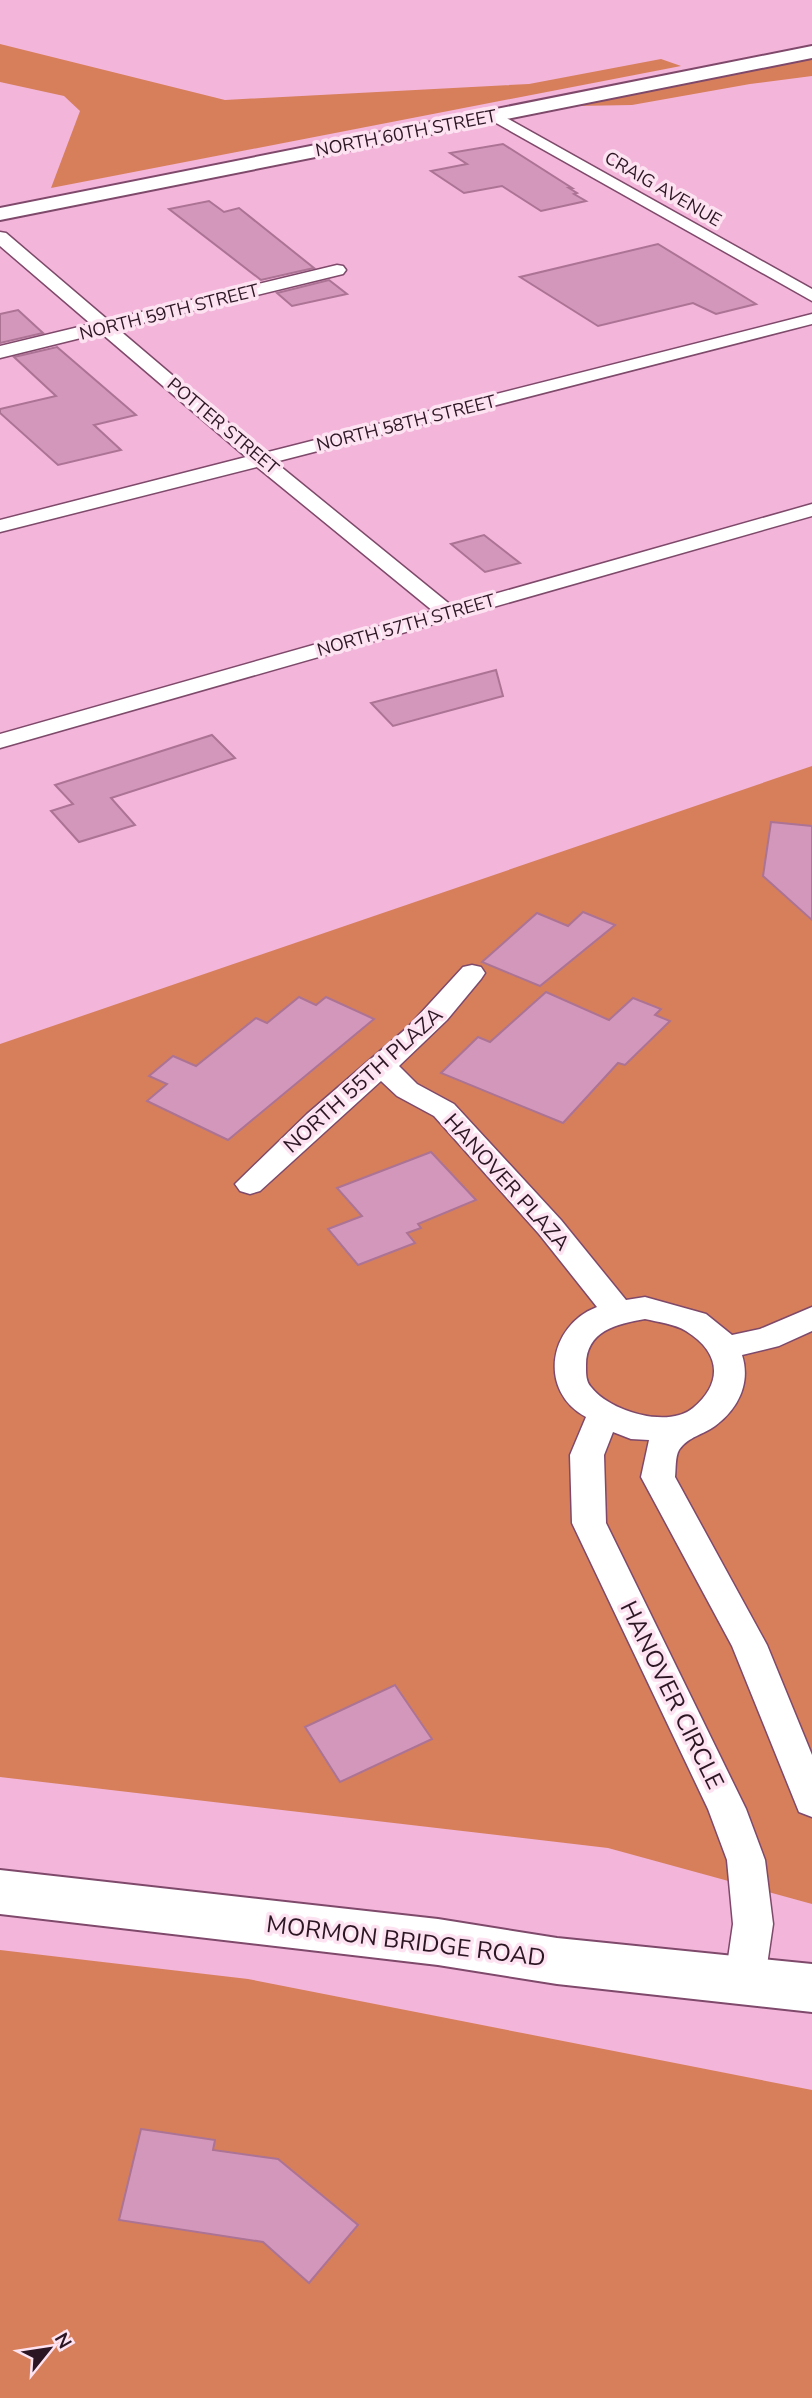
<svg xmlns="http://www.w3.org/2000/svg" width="812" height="2398" viewBox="0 0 812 2398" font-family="'Nunito Sans',sans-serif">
<rect width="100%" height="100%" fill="#f3b5da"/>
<g fill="#d77f5b">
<path d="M0,44L225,100L529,84L661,59L681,66L51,188L80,111L64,96L0,82Z"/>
<path d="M812,58V76L750,84L632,105L576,106Z"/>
<path d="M812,766V1904L608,1848L0,1777V1044Z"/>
<path d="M0,1950L248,1979L812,2090V2398H0Z"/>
</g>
<g fill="#d397bb" stroke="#ac7395" stroke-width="2">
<path d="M503,144L572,188H569L577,193L574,194L586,201L541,211L502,186L464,193L431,171L467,164L450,153Z"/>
<path d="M209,201L224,212L239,208L314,268L261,280L169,209Z"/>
<path d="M658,244L756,304L716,314L693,303L598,326L520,277Z"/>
<path d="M329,280L347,294L292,306L277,293Z"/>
<path d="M18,310L43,333L0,343V314Z"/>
<path d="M57,347L136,415L94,425L121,450L58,465L0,413V409L56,396L14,357Z"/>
<path d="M484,535L520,563L485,572L451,544Z"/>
<path d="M496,670L503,696L393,726L371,703Z"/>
<path d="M212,735L235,758L111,798L135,825L79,842L51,811L73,804L55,785Z"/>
<path d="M771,822L812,826V920L763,876Z"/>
<path d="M583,912L615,925L540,986L482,962L537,913L568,926Z"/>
<path d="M546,992L609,1020L633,998L661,1009L655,1015L670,1021L625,1065L618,1063L563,1123L441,1073L478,1037L490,1042Z"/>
<path d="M299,997L316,1005L326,997L374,1019L228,1140L147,1101L167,1084L149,1076L173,1056L196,1066L256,1018L267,1023Z"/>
<path d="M431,1152L476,1200L418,1224L421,1228L407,1233L415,1243L358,1265L328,1229L362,1216L337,1188Z"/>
<path d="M395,1685L432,1739L340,1782L305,1727Z"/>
<path d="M141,2129L215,2140L213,2150L278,2159L358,2225L309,2283L263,2242L119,2220Z"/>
</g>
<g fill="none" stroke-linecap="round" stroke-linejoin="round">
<g stroke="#7e496a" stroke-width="3">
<g id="minor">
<path d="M494,111L812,289V301L489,119V113Z"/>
<path d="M0,232L6,233L108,320L337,265L343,266L346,270L343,274L118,329L264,453L812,314V324L275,462L452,606L812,504V516L0,748V734L433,611L257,467L0,532V520L246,457L101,333L0,358V346L91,324L0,246Z"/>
<path d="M472,965L481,967L485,973L481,979L447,1020L399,1066L417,1084L454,1104L561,1220L626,1300L645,1297L706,1314L732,1335L760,1329L812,1307V1331L779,1346L742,1355C751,1383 738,1409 715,1426C703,1435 689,1436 679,1450C675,1457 676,1469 675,1477L767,1645L812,1755V1817L799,1812L732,1646L641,1477L649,1440L631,1439L613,1432L604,1455L606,1523L746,1809L765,1860L773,1924L765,1979L759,1992L745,1997L731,1992L725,1979L733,1924L727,1860L708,1809L572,1523L570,1455L586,1417C538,1391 548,1326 597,1307L539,1234L434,1116L397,1096L381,1081L260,1191L250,1194L240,1191L235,1184L307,1114L408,1027L463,967ZM645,1319C658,1322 675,1324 686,1331C720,1352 724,1382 693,1408C668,1429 609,1411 591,1387C586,1382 586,1374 586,1367C585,1331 616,1324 645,1319Z"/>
</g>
</g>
<g stroke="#7e496a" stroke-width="4">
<g id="secondary">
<path d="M812,46V58L0,220V208Z"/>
<path d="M0,1870L438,1919L557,1938L812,1964V2012L557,1984L438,1965L0,1914Z"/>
</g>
</g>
<use href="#minor" fill="#fff" fill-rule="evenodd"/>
<use href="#secondary" fill="#fff" fill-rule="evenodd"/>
</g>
<g text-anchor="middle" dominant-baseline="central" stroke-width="7" stroke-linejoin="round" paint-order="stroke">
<g font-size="18" fill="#2d1624" stroke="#fde3f2">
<text transform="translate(406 133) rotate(-11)">NORTH 60TH STREET</text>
<text transform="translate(663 189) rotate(30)">CRAIG AVENUE</text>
<text transform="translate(169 312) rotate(-14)">NORTH 59TH STREET</text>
<text transform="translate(406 423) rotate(-14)">NORTH 58TH STREET</text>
<text transform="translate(223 426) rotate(40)">POTTER STREET</text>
<text transform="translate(406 625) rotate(-16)">NORTH 57TH STREET</text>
</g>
<g font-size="21" fill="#2d1624" stroke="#fde3f2">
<text transform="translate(363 1080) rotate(-42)">NORTH 55TH PLAZA</text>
<text transform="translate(507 1182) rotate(48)">HANOVER PLAZA</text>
</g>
<g font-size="24" fill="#2d1624" stroke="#fde3f2">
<text transform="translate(672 1695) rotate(64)">HANOVER CIRCLE</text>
<text transform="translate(406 1941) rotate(7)">MORMON BRIDGE ROAD</text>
</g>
</g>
<g transform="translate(49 2349) rotate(60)" stroke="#fde3f2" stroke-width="5" paint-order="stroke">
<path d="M0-5L12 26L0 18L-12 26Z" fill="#2d1624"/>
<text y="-10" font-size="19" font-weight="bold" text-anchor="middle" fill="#2d1624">N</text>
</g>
</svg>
